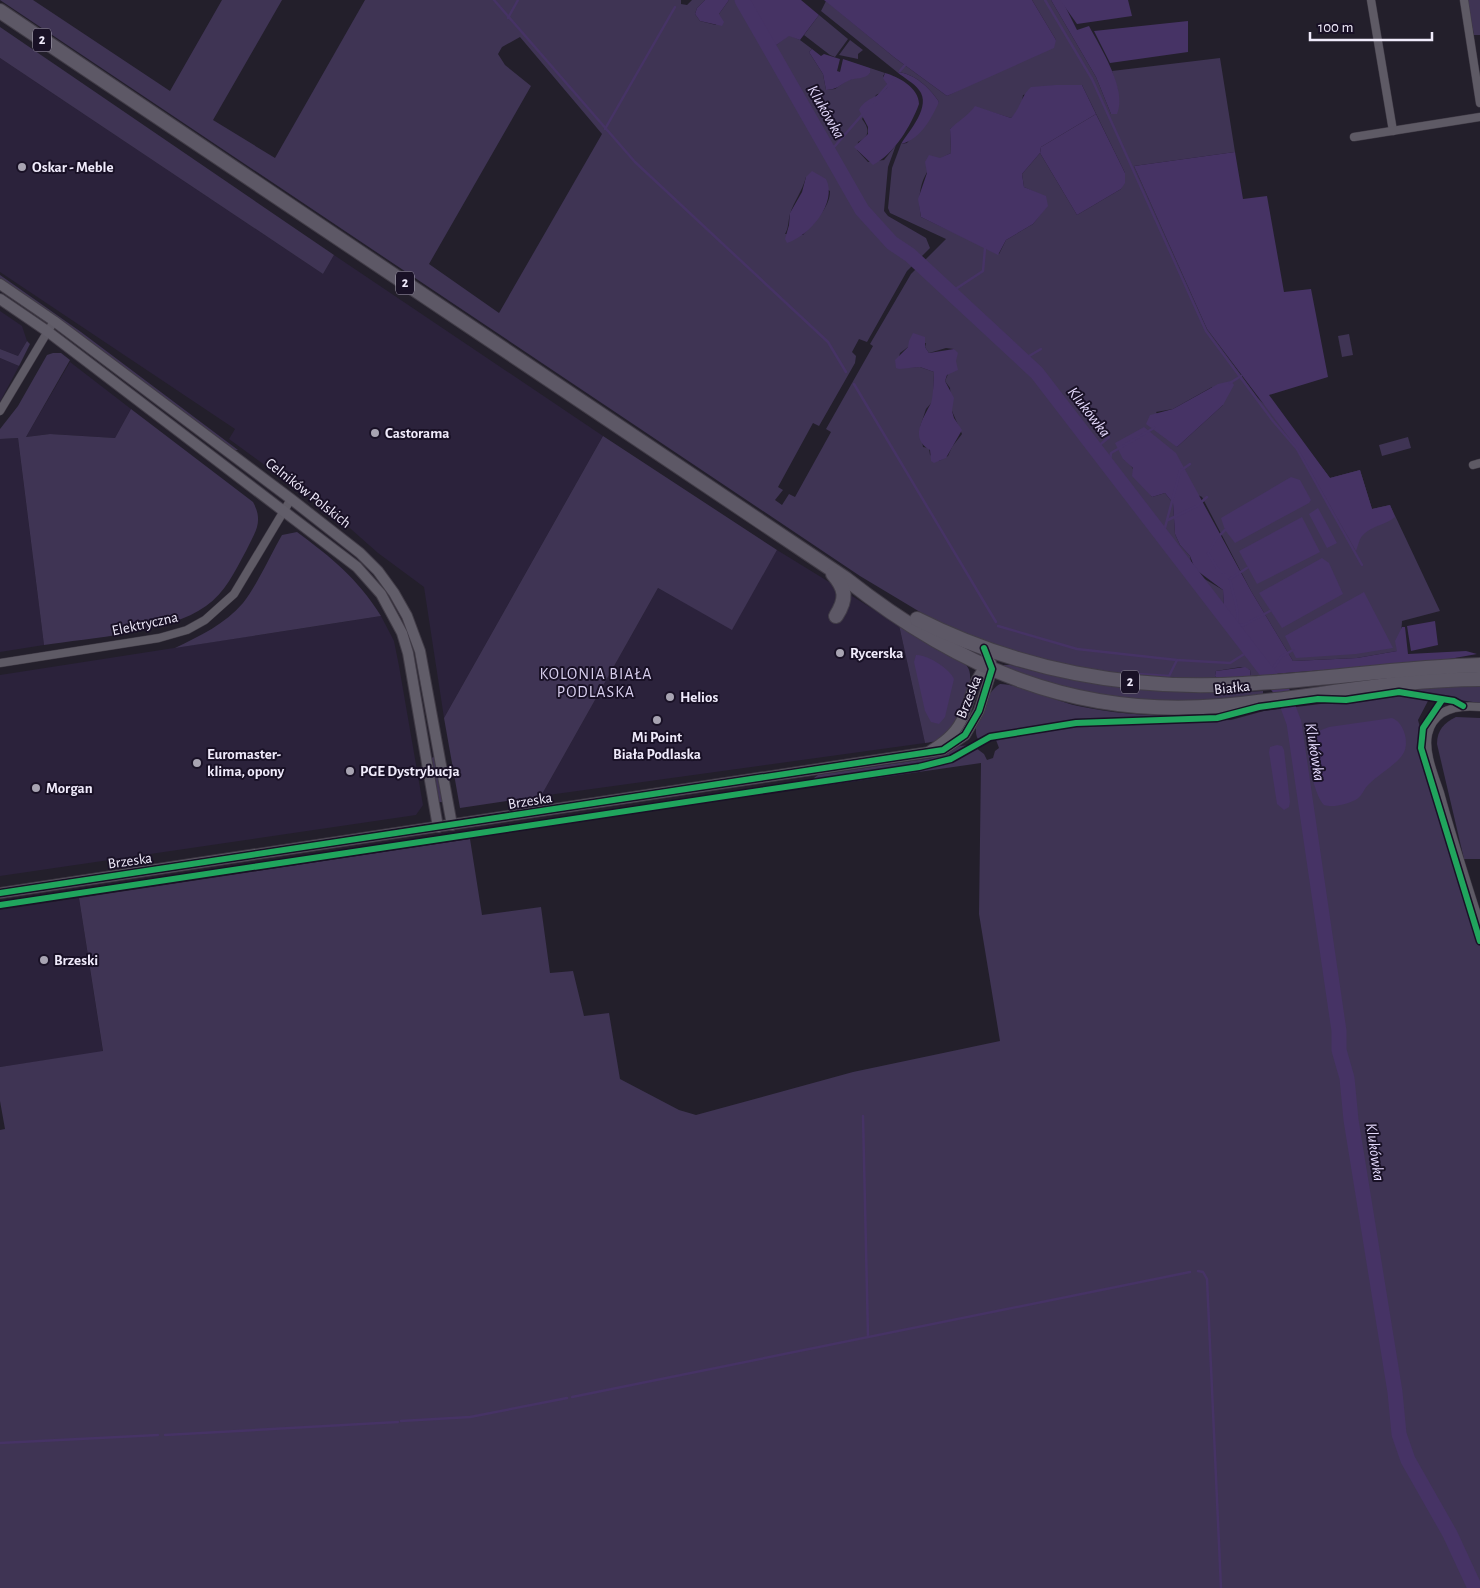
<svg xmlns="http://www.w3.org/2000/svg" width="1480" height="1588" viewBox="0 0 1480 1588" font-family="'Alegreya Sans',sans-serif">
<rect width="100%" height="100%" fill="#231f2b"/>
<g fill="#2b223b">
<path d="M0,58L323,274L334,255L603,436L444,718L424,587L378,553L343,522L229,439L235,429L0,272Z"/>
<path d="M0,311L22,326L27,341L18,356L0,349Z"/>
<path d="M0,358L19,366L0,402Z"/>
<path d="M70,362L131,409L115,438L50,434L26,437Z"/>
<path d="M18,438L44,645L0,652V439Z"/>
<path d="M777,550L899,625L925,743L541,796L658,588L732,629Z"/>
<path d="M381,616L394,641L399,666L423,805L416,815L0,876V675Z"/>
<path d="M79,898L103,1052L0,1067V910Z"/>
</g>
<g fill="#3f3454" fill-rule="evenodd">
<path d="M0,0H33L170,91L222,0H282L213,120L275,158L365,0H681V4L687,5L692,0H705L697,8L695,14L700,21L716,25L719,14L729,0H746L768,40L775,46L789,35L800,40L812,49L809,52L823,74L826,90L835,89L846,81L870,73V68L885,73L883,76L888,86L885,91L876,95L862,119C869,128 871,136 858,142L857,150L868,162L884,160L896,145L888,167L884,211L888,216L926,238L930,248L907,271L867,342L859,339L852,352L856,356L855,363L819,426L813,423L778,487L783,490L775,500L782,505L789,494L795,497L831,432L826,429L873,346L870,344L911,274L946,239L890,213L888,208L892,168L901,144L907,143L939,102C930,88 914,73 897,72L821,11L826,1L895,58L947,96L1056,40L1032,0H1051L1096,77L1111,114L1118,91L1112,71L1220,58L1235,152L1134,166L1207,329L1258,398L1307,448L1330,478L1360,470L1372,509L1390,505L1440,611L1402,621C1402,631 1398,640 1397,651L1357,658L1293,661L1251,591L1202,497L1123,459L1129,463L1152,497L1165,493L1173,503L1175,534L1180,545L1190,556L1191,562L1203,578L1223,590L1224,611L1242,639L1273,674L1251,676L1250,670L1241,667L1216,671L1215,676L1218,679L1119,677L999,649L930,618L860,576ZM520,37L602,134L499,313L429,264L531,86L505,65L498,54L502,47ZM1082,85L1125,173L1121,189L1077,215L1040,153L1022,174L1024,187L1041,195L1047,206L1033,224L1006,240L999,254L921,217C916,189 923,165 951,153L950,129L967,117L975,107L1011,118L1021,108L1023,95ZM806,177L830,191C830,208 814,222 803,235L785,234C789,227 788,221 790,214C794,201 802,192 806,177ZM926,343L925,347L929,353L946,348L954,349L956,356L945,381L950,388L952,411L962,434L952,447L948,456L939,461L930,455L929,448L923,447L920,427L926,409L933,401L934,372L920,367L896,368L900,353L908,347ZM1212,387L1223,405L1177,447L1156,412L1173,409Z"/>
<path d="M1467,0H1480V35H1474Z"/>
<path d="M819,15L848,39L835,57L830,55L804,35Z"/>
<path d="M0,27L334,255L323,274L0,58Z"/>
<path d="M850,40L863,50L858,54V59L839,55Z"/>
<path d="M0,275L81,332L238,450H233L64,322L0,279Z"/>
<path d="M1349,334L1353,355L1342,357L1338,336Z"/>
<path d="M27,341L30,344L19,366L0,358V349L18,356Z"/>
<path d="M53,353H61L70,360L26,437L50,434L115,438L131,409L253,502C264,522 255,532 246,551C235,571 225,593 206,606C169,633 90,638 44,645L18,438L0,439V429L18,406L47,355Z"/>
<path d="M603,436L777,550L732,630L658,588L541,796L460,808L444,718Z"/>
<path d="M1408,437L1411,448L1382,456L1379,445Z"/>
<path d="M297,532C332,558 357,578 381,616L175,648C200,636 225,624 243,603C256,587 271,554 282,535Z"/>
<path d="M899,625L966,665C980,679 956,731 940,739C936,742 930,742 925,743Z"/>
<path d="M1004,665H1011C1094,689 1177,696 1263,691V698L1203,704L1092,697L999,667Z"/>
<path d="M1480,683V703L1398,691L1339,698L1422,686Z"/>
<path d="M1000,684C1017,684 1057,701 1078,706C1130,717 1182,718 1235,712L1206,717L1075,722L988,735L980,741C967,732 988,689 1000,684Z"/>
<path d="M1401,694L1429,699L1418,720L1480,946V1588H0V1130L5,1129L0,1101V1067L103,1051L79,898L470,839L482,915L541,907L550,973L573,971L584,1016L609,1013L620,1079L679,1110L696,1115L853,1072L1000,1041L979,914L981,763L815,787L814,785L938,765L976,748L984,754L987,760L993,758L995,751L999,748L996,740L988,741L991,738L1076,725L1231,720L1264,711Z"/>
<path d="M1456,717L1480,718V859H1464L1437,744C1437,730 1444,723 1456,717Z"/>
<path d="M971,745L938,762L814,782V778L818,775L932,758L960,746Z"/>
<path d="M434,757L443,802H439L431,758Z"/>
</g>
<g fill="#463364">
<path d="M705,0H729L719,14L724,22L722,26L700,21L695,14L697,8Z"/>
<path d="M746,0H801L819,15L800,40L789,36L775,46L768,40Z"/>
<path d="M1051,0H1062L1077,30L1089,26C1100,47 1128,90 1117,114H1111L1096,77Z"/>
<path d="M812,49L821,56L824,54L840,59L837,71L840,72L843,59L870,68V73C864,80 856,77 848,81C839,85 839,89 826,90L823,74L809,52Z"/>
<path d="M897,72C914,73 930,88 939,102C931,119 921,139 901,144C909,131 932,106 919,90C914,83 904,78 897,72Z"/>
<path d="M885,73C899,77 919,88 919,104C911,126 894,154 873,165L854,147L868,134V127L859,110C865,97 882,97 888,86L883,78Z"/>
<path d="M1096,114L1125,173V183L1121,189L1077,215L1040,153L1041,147Z"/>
<path d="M1235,152L1243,199L1267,196L1284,292L1311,289L1328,377L1269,395L1330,478L1360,470L1372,509L1390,505L1395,517C1386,525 1370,526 1362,536C1359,540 1358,546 1356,551L1299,451L1207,329L1134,166Z"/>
<path d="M812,171L826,179C838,203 809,236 787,243L785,239L789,225L790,213L802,192L806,177Z"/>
<path d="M913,333L925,337V347L929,353L954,349L958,353L956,361L958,370L947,375L945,381L954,398L952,411L954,418L962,430L946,458L934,463L931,461L930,450C909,438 923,419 931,403C933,399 934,377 934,372L920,367L899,369L896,368L895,360L908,347L909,341Z"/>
<path d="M1144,427L1176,453L1251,591L1293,661L1357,658L1397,651L1395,641L1402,627H1405L1408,654L1466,651L1477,654L1438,661L1273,674L1242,639L1224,611L1223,590L1195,569L1190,556L1180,545L1175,534L1173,503L1165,493L1152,497L1132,476L1133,468L1123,459L1115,443Z"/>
<path d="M1245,667L1250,670L1251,678L1218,679L1215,676L1216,671Z"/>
</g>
<g fill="#463365">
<path d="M824,0H1032L1056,40L1054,48L947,96L895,58Z"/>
<path d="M1060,0H1128L1132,16L1077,24Z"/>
<path d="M1188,21V52L1110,63L1094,31Z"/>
<path d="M1056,85H1082L1096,114L1041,147L1040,153L1022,174L1024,187L1046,196L1048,206L1033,224L1006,240L998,255L921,217L918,199L927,173L925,162L929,155L940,158L951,153L950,129C959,120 967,117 975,106L1011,118C1022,106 1020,97 1031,87Z"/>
<path d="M1231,381L1234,385L1223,405L1177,447L1146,424L1150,415L1173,409L1218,384Z"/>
<path d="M1291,477L1300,480L1311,500L1309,503L1235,543L1225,530L1221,518Z"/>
<path d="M1318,508L1337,543L1327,548L1309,514Z"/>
<path d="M1302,517L1320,552L1257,584L1239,551Z"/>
<path d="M1322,558L1329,563L1343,594L1282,628L1259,593Z"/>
<path d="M1364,592L1393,648L1356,654L1296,658L1285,636Z"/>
<path d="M1435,621L1438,645L1411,651L1407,626Z"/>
<path d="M916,655C927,654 950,669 954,679L945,717L939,724L931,722L925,711L914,662Z"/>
<path d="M1392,718C1404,722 1410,743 1403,754C1397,764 1378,775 1369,784C1364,788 1363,795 1357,799C1348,804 1333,808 1324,805C1314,796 1303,745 1311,734L1329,727Z"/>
<path d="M1277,745L1282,746L1284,750L1290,802L1289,807L1284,810L1277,804L1269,752L1270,747Z"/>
</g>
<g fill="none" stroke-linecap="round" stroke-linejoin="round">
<g stroke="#463365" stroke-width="2.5">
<path d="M494,0L635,162L828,342L846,372"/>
<path d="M1045,0L1092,79L1206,331L1273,421L1297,449L1362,565"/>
<path d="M508,18L518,0"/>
<path d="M900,71L905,65"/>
<path d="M605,129L675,7"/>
<path d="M828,154L894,78"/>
<path d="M951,292L983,271L985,248"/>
<path d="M1024,359L1041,349"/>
<path d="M1230,383L1241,376"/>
<path d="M854,384L996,622"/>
<path d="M1095,449L1109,437"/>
<path d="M1109,468L1111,453L1154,428"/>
<path d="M1168,520L1197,506L1207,497"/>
<path d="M1225,530L1216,539L1208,553L1217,568L1230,579C1232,595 1244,617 1233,631"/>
<path d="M1162,539L1180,471L1190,464"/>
<path d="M1230,579L1247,568"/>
<path d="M1238,625H1244L1270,611"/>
<path d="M998,626L1077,649L1177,660L1230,663L1249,651"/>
<path d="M1138,674L1169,676L1177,660"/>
<path d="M1268,675L1282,656L1293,650"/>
<path d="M863,1116L868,1336"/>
<path d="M1198,1271L1203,1272L1207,1279L1221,1588"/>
<path d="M572,1397L1190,1272"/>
<path d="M401,1421L470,1417L567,1398"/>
<path d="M165,1435L398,1422"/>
<path d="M0,1443L158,1435"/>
</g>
<path stroke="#463365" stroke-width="15" d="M742,0L862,210L892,243L910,255L1037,373L1283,693L1294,723L1339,1031V1050L1347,1078L1351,1120L1395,1392L1399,1434L1408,1460L1450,1534L1475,1588"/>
<g stroke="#413c47" stroke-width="9">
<g id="street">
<path d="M1371,0L1393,131"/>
<path d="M1464,0L1480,103"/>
<path d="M1354,137L1480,117"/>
<path d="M0,411L54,321"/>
<path d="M1473,465L1480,463"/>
<path d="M0,663L159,638L187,630L205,620L234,594L291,499"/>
<path d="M1480,707C1459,705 1434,708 1428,734C1424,752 1434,775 1440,793C1452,837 1466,880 1480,924"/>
</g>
</g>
<g stroke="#413c47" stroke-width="12">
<g id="secondary">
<path d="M0,284L54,321L291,499L360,553L378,571L394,593L407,616L420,651L452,825"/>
<path d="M0,299L47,331L357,567L381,594L402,633L408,653L438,827"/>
<path d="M930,751C942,743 954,735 961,721C970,704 973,673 991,663"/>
<path d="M0,893L943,750L965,735L979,711L992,669L984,648"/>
</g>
</g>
<g stroke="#413c47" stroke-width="16">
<g id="highway">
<path d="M0,11L846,579C959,668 1074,718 1220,706C1307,699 1393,679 1480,679"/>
<path d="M833,574C846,589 847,599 836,616"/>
<path d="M917,619C1018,670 1130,691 1243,684C1322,680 1401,667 1480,665"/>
</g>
</g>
<use href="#street" stroke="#5e5a65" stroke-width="8"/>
<use href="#secondary" stroke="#615d69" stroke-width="10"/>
<use href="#highway" stroke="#5d5866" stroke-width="14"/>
<g stroke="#191126" stroke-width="9">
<g id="cycleway">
<path d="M1442,700L1423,728L1421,748L1480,941"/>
<path d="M0,893L943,750L965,735L979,711L992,669L984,648"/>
<path d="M0,905L919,767L951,759L990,737L1076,723L1217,718L1259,707L1318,699L1346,700L1399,692L1454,701L1463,706"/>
</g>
</g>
<use href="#cycleway" stroke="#20a55d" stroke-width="6"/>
</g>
<g fill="#a8a4b2" stroke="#191126" stroke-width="2">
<circle cx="22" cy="167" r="5"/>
<circle cx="375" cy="433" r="5"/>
<circle cx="840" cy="653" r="5"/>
<circle cx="670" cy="697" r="5"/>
<circle cx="657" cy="720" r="5"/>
<circle cx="197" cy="763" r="5"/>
<circle cx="350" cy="771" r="5"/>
<circle cx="36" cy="788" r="5"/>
<circle cx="44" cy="960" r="5"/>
</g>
<g text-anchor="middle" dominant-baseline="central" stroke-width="4" stroke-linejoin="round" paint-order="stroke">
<g fill="#191126" stroke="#b0aabb" stroke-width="1">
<rect x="33" y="28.5" width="18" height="23" rx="4"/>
<rect x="396" y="271.5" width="18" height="23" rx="4"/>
<rect x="1121" y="670.5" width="18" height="23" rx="4"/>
</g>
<g font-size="14" font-weight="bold" fill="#f0ebfb">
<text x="42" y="40">2</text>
<text x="405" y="283">2</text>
<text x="1130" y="682">2</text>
</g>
<g font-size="15" font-weight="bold" fill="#f0ebfb" stroke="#191126" text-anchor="start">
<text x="32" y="167">Oskar - Meble</text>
<text x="385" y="433">Castorama</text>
<text x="850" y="653">Rycerska</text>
<text x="680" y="697">Helios</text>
<text x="657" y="737" text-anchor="middle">Mi Point<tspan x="657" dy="17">Biała Podlaska</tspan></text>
<text x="207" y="754">Euromaster-<tspan x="207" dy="17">klima, opony</tspan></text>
<text x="360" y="771">PGE Dystrybucja</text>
<text x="46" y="788">Morgan</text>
<text x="54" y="960">Brzeski</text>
</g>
<g font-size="15" fill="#f0ebfb" stroke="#191126">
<text transform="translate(308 493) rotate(38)">Celników Polskich</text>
<text transform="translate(145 624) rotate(-12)">Elektryczna</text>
<text transform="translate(1232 688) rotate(-6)">Białka</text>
<text transform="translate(969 697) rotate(-68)">Brzeska</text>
<text transform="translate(530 801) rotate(-9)">Brzeska</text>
<text transform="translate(130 861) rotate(-8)">Brzeska</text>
</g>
<g font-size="16" font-style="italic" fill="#e6dbfe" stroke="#191126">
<text transform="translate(826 112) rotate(60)">Klukówka</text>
<text transform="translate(1089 412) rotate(52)">Klukówka</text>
<text transform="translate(1315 752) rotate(81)">Klukówka</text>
<text transform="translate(1375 1152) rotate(82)">Klukówka</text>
</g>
<g font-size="16" letter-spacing="1" fill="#d8cfee" stroke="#191126">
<text x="596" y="674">KOLONIA BIAŁA<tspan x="596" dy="18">PODLASKA</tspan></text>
</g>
</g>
<path d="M1310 32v8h122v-8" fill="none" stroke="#f0ebfb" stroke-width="2.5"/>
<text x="1318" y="32" font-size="15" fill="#f0ebfb" stroke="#191126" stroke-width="4" paint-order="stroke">100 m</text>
</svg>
